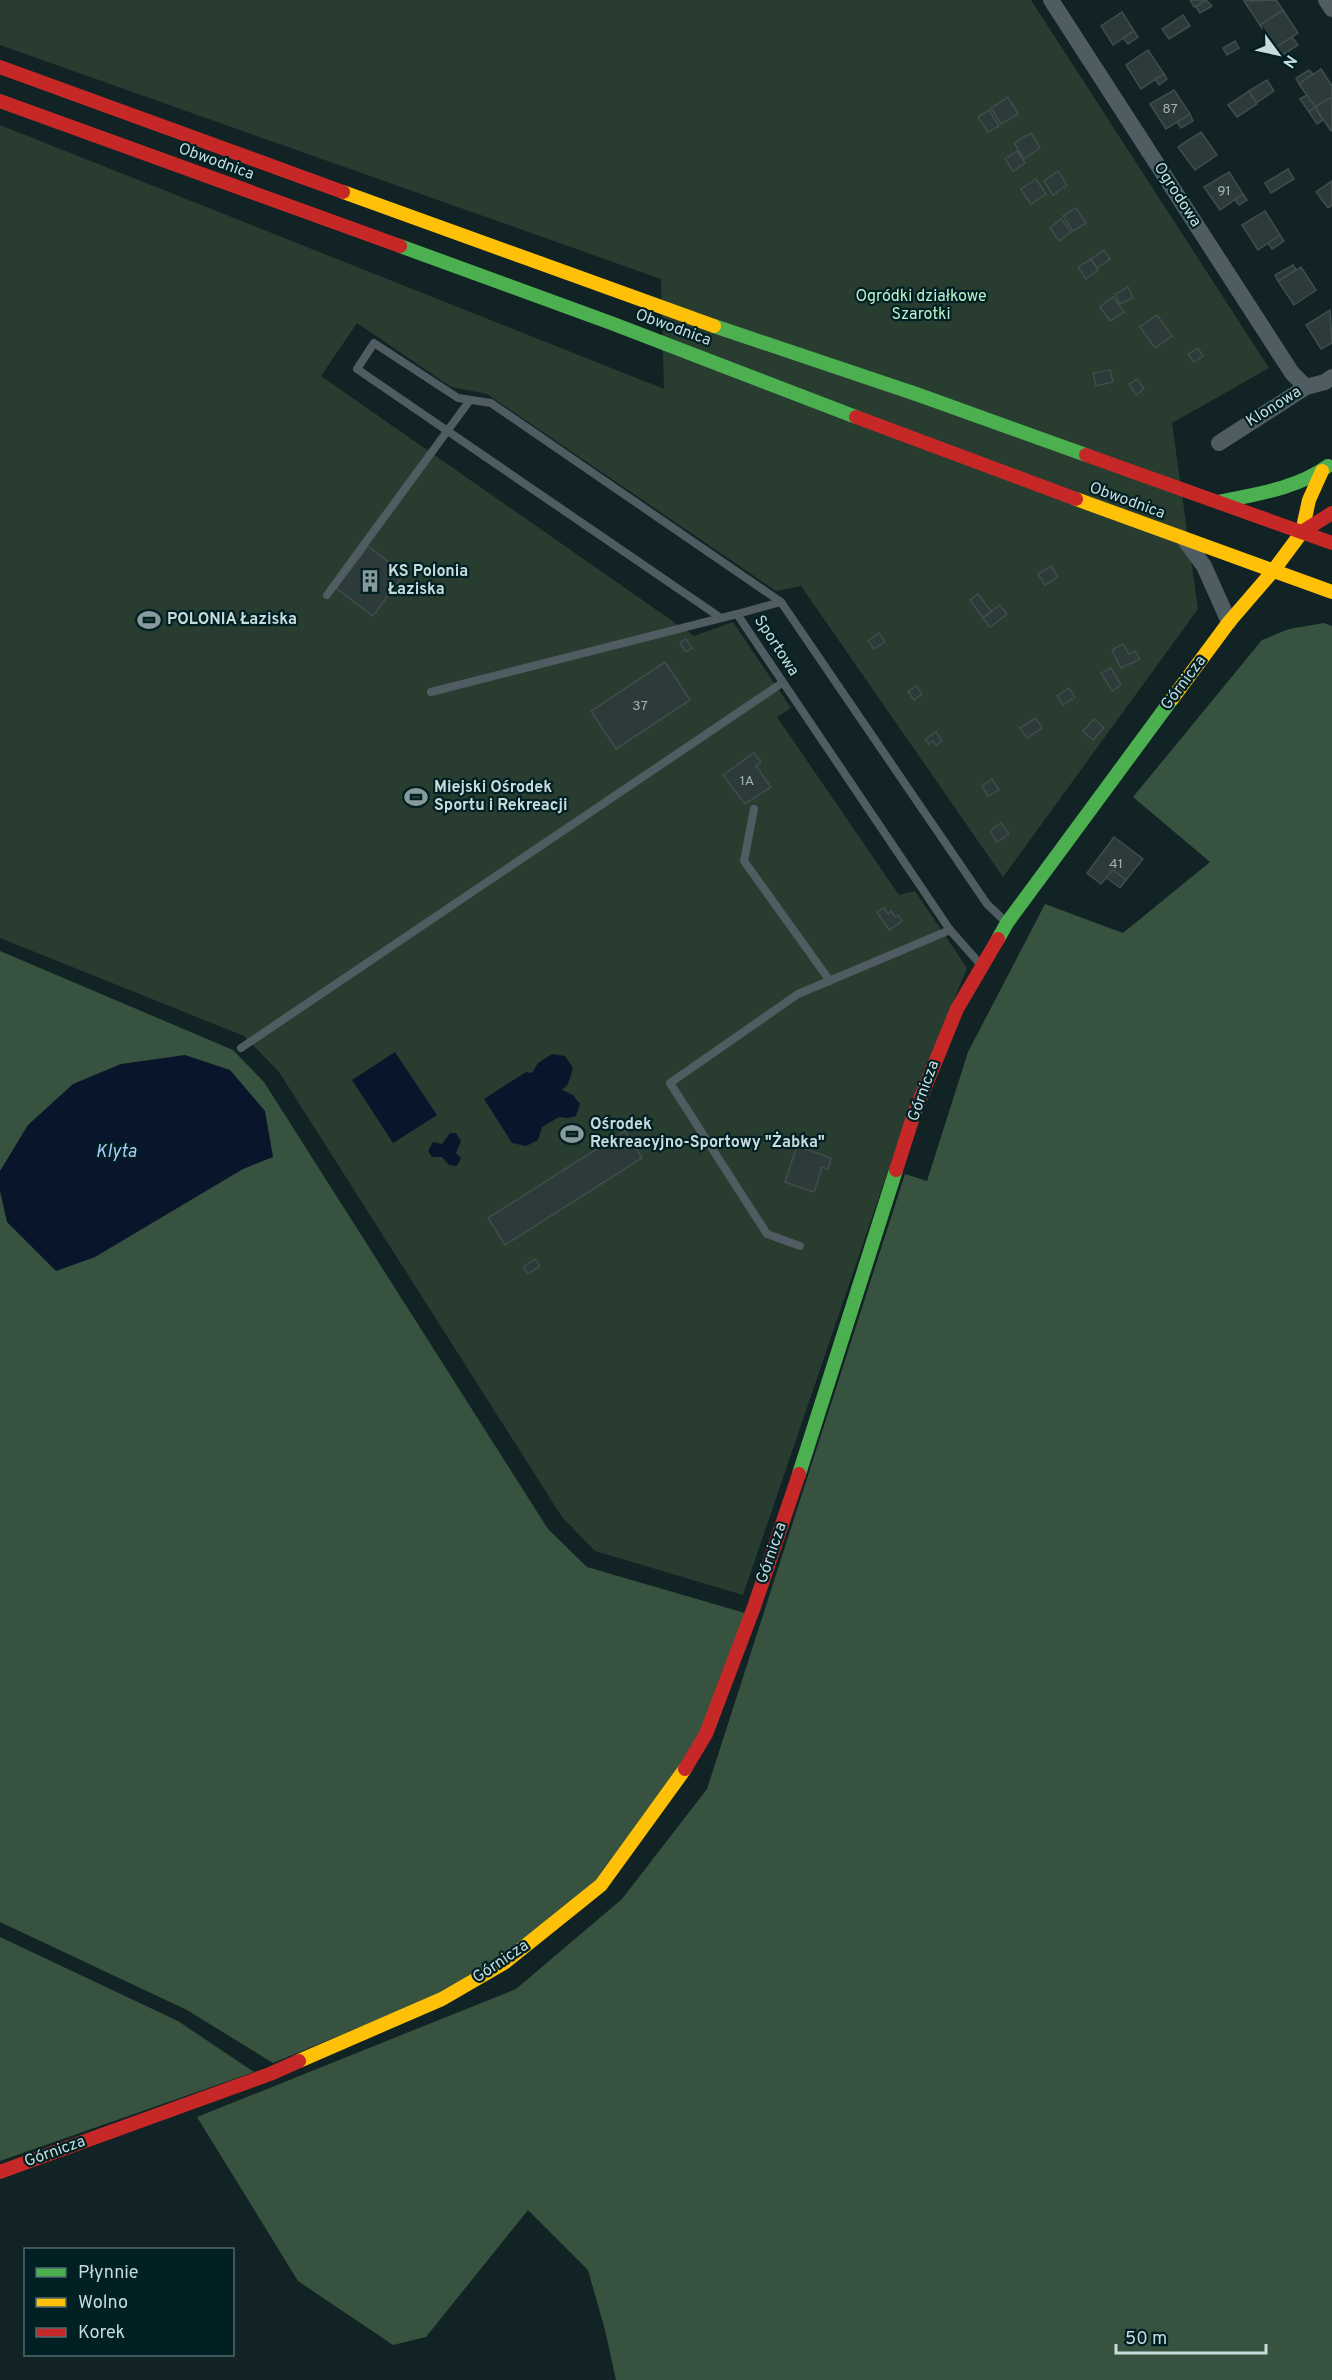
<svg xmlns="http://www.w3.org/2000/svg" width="1332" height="2380" viewBox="0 0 1332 2380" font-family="Overpass,sans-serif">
<rect width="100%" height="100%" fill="#112325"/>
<path fill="#283d2f" d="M0,0H1031L1269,368L1172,423L1198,609L1003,877L801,586L776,591L487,394L451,387L357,323L321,376L694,636L733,622L791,708L777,717L899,895L915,891L967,968L907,1115L743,1595L595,1551L562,1517L279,1072L244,1036L0,938V125L664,389L661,279L0,45Z"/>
<g fill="#37523f">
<path d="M1324,623L1332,626V2380H616L605,2330L588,2270L528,2210L426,2337L393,2345L298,2281L197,2117L516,1989L622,1899L707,1789L905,1174L927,1181L968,1052L1045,904L1123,933L1210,862L1133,797L1262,640L1289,629Z"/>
<path d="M0,951L233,1050L264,1082L548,1529L587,1567L745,1613L687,1776L605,1882L503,1968L273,2063L187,2010L0,1922Z"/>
<path d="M0,1937L178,2021L254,2072L0,2161Z"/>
</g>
<g fill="#09152a">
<path d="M395,1052L437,1115L393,1143L352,1080Z"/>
<path d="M552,1054L565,1056L573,1068L568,1084L562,1090L573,1095L580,1104L576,1116L568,1118L559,1117L542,1127L538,1140L526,1146L512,1143L484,1099L526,1072L532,1073L538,1063Z"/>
<path d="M185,1055L230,1070L265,1111L273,1157L243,1169L95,1257L56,1271L7,1222L0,1191V1171L28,1125L73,1084L121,1064Z"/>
<path d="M450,1133H456L461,1141L456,1153L461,1158L457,1166L449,1165L442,1157H432L428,1151L433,1142L442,1144Z"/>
</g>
<g fill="#2c3a39" stroke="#3f4d4d" stroke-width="1.5">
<path d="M1190,0H1206L1194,7Z"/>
<path d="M1206,0L1212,6L1200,13L1196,7Z"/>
<path d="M1276,0L1283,10L1260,25L1244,1Z"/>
<path d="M1283,10L1298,33L1275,48L1260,25Z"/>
<path d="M1122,12L1134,31L1113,45L1101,26Z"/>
<path d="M1183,15L1190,26L1169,39L1162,29Z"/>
<path d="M1134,31L1138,37L1128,44L1123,38Z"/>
<path d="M1292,37L1298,45L1281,56L1276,47Z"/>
<path d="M1235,41L1239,48L1227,55L1223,48Z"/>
<path d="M1148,50L1164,74L1141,89L1126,65Z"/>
<path d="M1321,69L1332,86V97L1315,107L1299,84Z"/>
<path d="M1309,70L1313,74L1299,84L1296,78Z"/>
<path d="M1164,74L1167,79L1159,85L1155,79Z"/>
<path d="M1267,80L1274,91L1256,103L1249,91Z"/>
<path d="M1174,90L1190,114L1166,129L1150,104Z"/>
<path d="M1249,91L1257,104L1237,117L1228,105Z"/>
<path d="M1307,95L1315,107L1309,112L1300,99Z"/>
<path d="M1008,97L1018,114L1001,124L991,108Z"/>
<path d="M1332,97V130L1331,131L1315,107Z"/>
<path d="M1315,107L1323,120L1317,124L1309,112Z"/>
<path d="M989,110L999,126L988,132L978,117Z"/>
<path d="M1190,114L1193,121L1181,128L1177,122Z"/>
<path d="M1201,132L1217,155L1195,170L1178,147Z"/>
<path d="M1031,133L1040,148L1024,159L1014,143Z"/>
<path d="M1017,151L1025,163L1013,171L1005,159Z"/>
<path d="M1288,169L1294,179L1271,193L1265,183Z"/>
<path d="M1058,171L1067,185L1053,195L1044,181Z"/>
<path d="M1229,172L1243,194L1220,210L1204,187Z"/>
<path d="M1036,179L1046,194L1031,204L1021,189Z"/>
<path d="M1332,181V205L1328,208L1316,192Z"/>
<path d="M1243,194L1247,200L1239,205L1235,200Z"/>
<path d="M1076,208L1086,223L1073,231L1063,216Z"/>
<path d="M1265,211L1280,235L1258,250L1242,225Z"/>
<path d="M1061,219L1071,232L1059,241L1050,228Z"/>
<path d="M1280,235L1284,241L1272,249L1268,243Z"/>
<path d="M1104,250L1110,259L1097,268L1091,259Z"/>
<path d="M1091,259L1098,270L1086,279L1078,267Z"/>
<path d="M1293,265L1296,270L1278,281L1275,275Z"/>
<path d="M1301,267L1316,290L1294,305L1278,281Z"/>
<path d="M1128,287L1133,298L1120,304L1115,294Z"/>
<path d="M1113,297L1124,312L1110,321L1100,307Z"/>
<path d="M1330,310L1332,343L1321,349L1306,325Z"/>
<path d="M1157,315L1172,336L1155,348L1140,327Z"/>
<path d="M1198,348L1203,356L1194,362L1188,354Z"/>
<path d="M1110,370L1113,382L1096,386L1093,373Z"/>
<path d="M1137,379L1144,389L1136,395L1129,384Z"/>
<path d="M368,546L404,574L373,616L336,588Z"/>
<path d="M1051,566L1058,577L1045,585L1038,574Z"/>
<path d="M978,594L991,611L983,618L970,600Z"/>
<path d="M1000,605L1007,614L990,627L983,618Z"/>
<path d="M879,633L885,642L874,649L868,641Z"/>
<path d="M686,639L692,648L686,652L680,643Z"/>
<path d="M1123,644L1129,654L1135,651L1140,659L1121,668L1112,650Z"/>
<path d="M665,662L690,700L616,749L591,711Z"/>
<path d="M1111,668L1121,685L1112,691L1101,673Z"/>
<path d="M916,686L922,694L914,700L908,692Z"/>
<path d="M1069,688L1075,697L1063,705L1057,696Z"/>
<path d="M1036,718L1042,728L1027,738L1020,728Z"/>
<path d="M1094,719L1104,728L1093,740L1083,731Z"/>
<path d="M936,732L942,741L936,745L933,741L929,744L925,739Z"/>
<path d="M754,753L761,762L756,766L771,787L745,804L723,775Z"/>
<path d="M992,779L999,790L988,796L982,786Z"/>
<path d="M1001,823L1009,834L997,842L990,831Z"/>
<path d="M1114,837L1143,859L1126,880L1113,870L1101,884L1087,873Z"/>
<path d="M1113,870L1126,880L1120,888L1106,877Z"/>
<path d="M884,908L888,914L891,911L895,917L898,915L902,921L889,930L877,912Z"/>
<path d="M625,1131L642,1158L505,1245L488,1218Z"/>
<path d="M797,1146L831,1158L828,1169L822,1167L814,1192L785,1182Z"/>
<path d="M535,1259L540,1266L528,1274L523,1267Z"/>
</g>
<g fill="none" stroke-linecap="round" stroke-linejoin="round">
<g stroke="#4f5d62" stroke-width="8">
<path d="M327,595L470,400"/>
<path d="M721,618L357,369L374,343L458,398L491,403L781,602"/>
<path d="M431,692L737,614"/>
<path d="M754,809L744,861L830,981"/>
<path d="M981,965L950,930L737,614L781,602L987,904L1006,922"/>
<path d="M241,1048L782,683"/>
<path d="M800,1246L767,1234L670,1083L798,994L950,930"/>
</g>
<g stroke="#4f5d62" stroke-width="16">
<path d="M1051,0L1292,373L1306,387"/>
<path d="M1326,0L1332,9"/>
<path d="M1219,443L1306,387L1325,382L1332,377"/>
<path d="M1185,540L1204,566L1229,622"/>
</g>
<g stroke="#4caf50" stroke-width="14">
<path d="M400,246L611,323L856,417"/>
<path d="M714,326L919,395L1086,455"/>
<path d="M1218,502C1256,494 1296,489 1328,466"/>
<path d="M998,939L1007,923L1172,699"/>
<path d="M799,1474L896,1170"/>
</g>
<g stroke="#ffc107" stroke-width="14">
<path d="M343,192L714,326"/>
<path d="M1076,499L1332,592"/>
<path d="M1172,699L1229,622L1273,571L1302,532L1309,500L1322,471"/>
<path d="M299,2061L442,1999L504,1963L601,1885L685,1769"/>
</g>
<g stroke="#c62828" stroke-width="14">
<path d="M0,67L343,192"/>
<path d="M0,101L400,246"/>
<path d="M856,417L1076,499"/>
<path d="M1086,455L1332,543"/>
<path d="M1302,532L1332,513"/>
<path d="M896,1170L914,1114L957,1009L998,939"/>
<path d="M685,1769L706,1734L754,1607L799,1474"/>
<path d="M0,2172L270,2074L299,2061"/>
</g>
</g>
<defs>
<g id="building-bare" transform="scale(1.8)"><path d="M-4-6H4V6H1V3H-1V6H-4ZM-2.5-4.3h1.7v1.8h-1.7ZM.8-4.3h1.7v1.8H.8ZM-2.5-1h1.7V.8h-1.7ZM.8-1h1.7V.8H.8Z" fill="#889a9c" stroke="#002024" stroke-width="2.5" paint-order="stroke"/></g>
<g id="stadium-bare" transform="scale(1.8)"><path d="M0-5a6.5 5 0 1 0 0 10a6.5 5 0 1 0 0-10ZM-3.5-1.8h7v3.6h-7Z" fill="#889a9c" stroke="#002024" stroke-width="2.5" paint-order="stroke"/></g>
</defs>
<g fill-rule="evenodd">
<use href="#building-bare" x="370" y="581"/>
<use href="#stadium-bare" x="149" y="620"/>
<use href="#stadium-bare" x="416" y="797"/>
<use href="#stadium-bare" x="572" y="1134"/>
</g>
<g text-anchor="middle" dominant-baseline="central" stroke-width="4.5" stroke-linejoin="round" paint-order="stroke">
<g font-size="14" fill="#a1b2b3">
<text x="1170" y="109">87</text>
<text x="1224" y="191">91</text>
<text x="640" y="706">37</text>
<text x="747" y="781">1A</text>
<text x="1116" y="864">41</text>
</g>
<g font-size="16" fill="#c8dadc" stroke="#002024">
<text transform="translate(216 162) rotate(20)">Obwodnica</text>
<text transform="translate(1177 195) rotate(57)">Ogrodowa</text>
<text transform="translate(673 328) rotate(20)">Obwodnica</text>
<text transform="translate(1274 407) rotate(-32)">Klonowa</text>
<text transform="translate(1127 501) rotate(20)">Obwodnica</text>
<text transform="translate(776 646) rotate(57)">Sportowa</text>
<text transform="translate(1184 683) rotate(-53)">Górnicza</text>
<text transform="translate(924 1091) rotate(-70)">Górnicza</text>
<text transform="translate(772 1553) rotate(-71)">Górnicza</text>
<text transform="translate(501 1962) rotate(-34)">Górnicza</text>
<text transform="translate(55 2152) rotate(-20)">Górnicza</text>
</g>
<g font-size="16" fill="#bbf0c7" stroke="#002024">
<text x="921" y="297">Ogródki działkowe<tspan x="921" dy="18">Szarotki</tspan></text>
</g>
<g font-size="16" font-weight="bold" fill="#c8dadc" stroke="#002024" text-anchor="start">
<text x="388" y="572">KS Polonia<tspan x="388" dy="18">Łaziska</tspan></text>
<text x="167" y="620">POLONIA Łaziska</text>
<text x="434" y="788">Miejski Ośrodek<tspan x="434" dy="18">Sportu i Rekreacji</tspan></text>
<text x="590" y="1125">Ośrodek<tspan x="590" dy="18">Rekreacyjno-Sportowy "Żabka"</tspan></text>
</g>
<g font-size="18" font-style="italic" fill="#abc8fb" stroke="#002024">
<text x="116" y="1152">Klyta</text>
</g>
</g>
<rect x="24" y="2248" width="210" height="108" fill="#002024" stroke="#506a6e" stroke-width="1.5"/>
<rect x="36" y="2268" width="30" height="9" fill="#4caf50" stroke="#506a6e" stroke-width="1.5"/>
<text x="78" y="2278" font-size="18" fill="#c8dadc">Płynnie</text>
<rect x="36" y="2298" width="30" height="9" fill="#ffc107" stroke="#506a6e" stroke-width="1.5"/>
<text x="78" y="2308" font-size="18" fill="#c8dadc">Wolno</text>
<rect x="36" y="2328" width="30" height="9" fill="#c62828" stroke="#506a6e" stroke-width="1.5"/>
<text x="78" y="2338" font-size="18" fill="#c8dadc">Korek</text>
<g transform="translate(1278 54) rotate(123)" stroke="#002024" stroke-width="4.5" paint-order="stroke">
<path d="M0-4.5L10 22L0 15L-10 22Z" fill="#c8dadc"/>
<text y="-9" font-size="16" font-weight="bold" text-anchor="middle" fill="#c8dadc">N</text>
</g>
<path d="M1116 2344v9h150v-9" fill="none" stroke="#c8dadc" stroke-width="3"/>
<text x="1125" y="2344" font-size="18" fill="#c8dadc" stroke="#002024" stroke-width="4.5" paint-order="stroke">50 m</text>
</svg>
